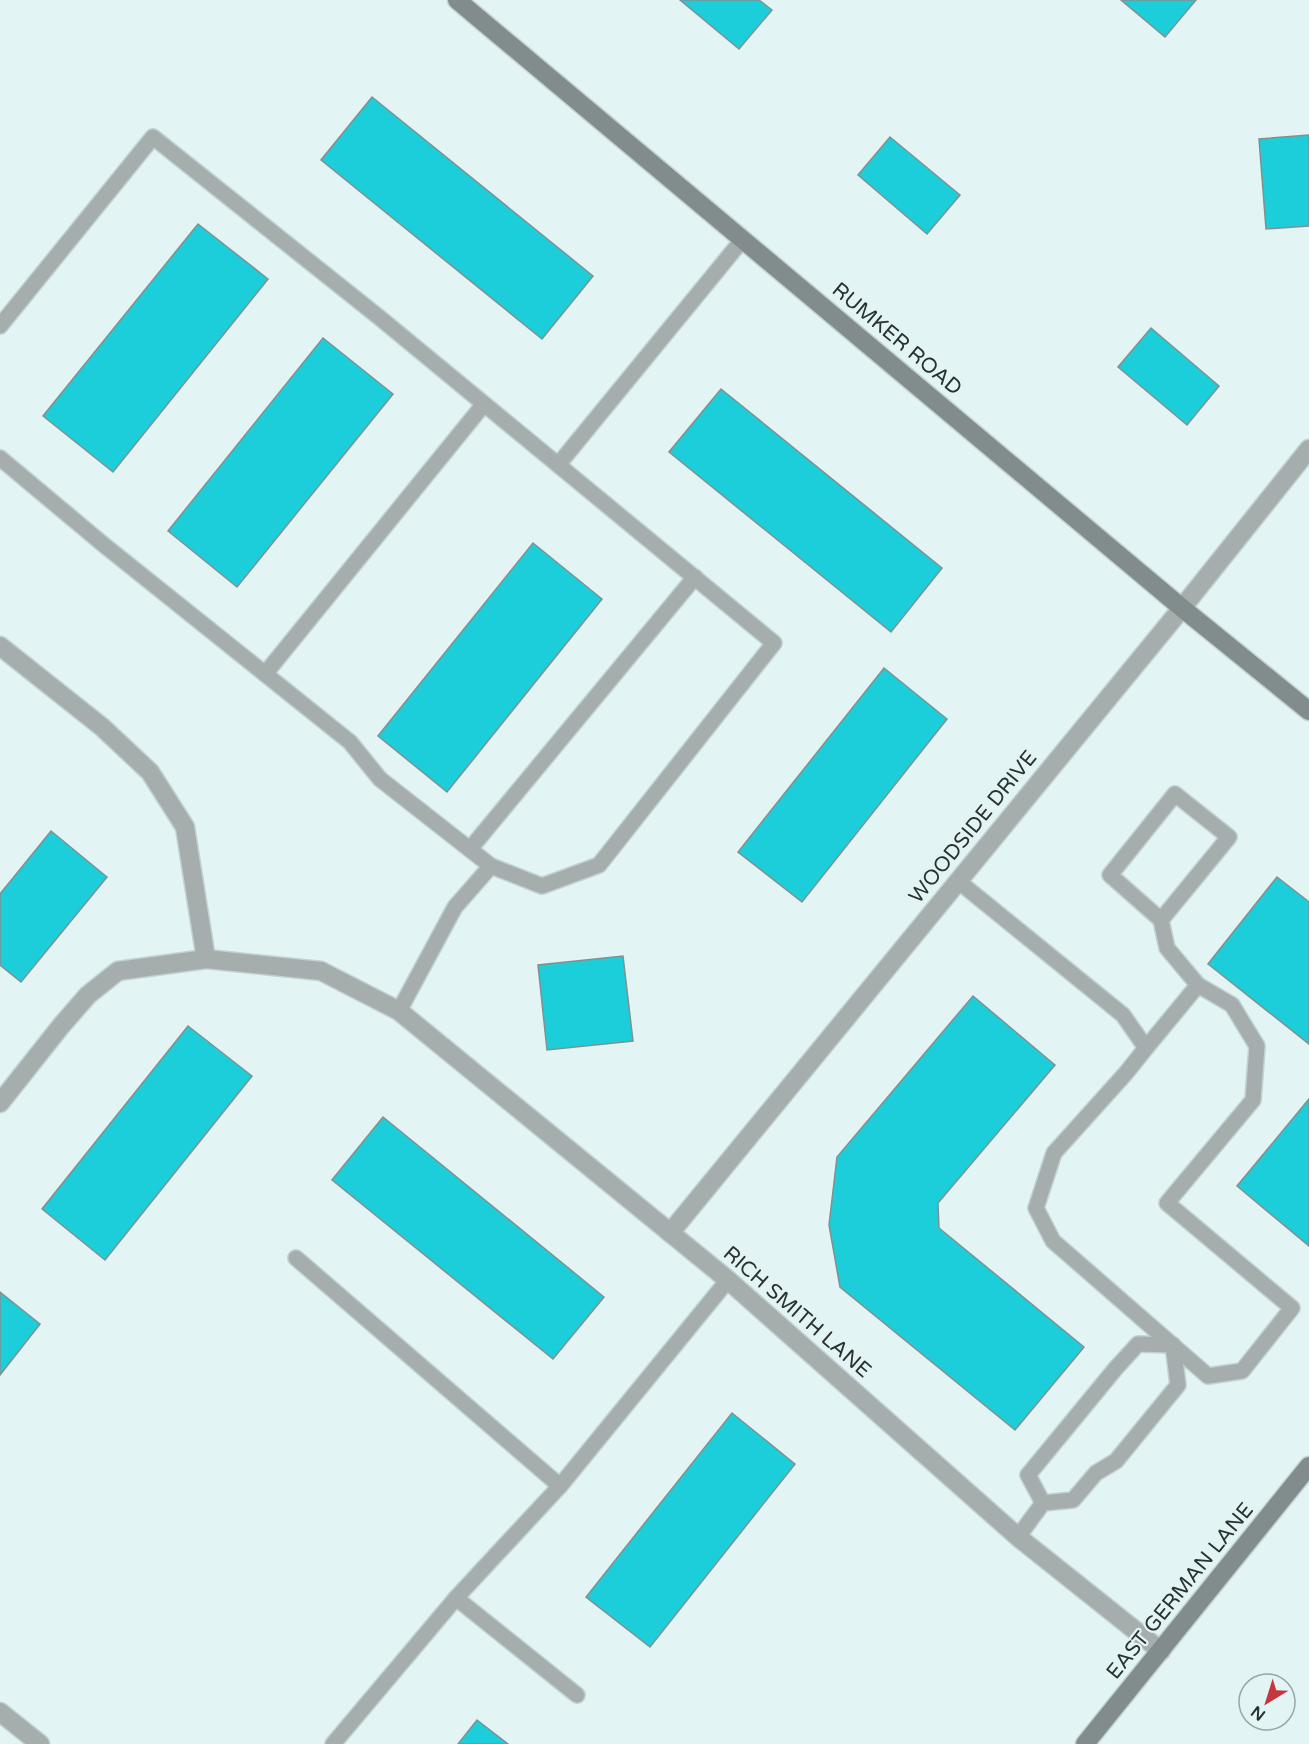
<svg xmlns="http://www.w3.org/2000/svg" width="1309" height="1744" viewBox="0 0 1309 1744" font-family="'Varela Round',sans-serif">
<rect width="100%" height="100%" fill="#e3f4f5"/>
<g fill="#1bceda" stroke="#819192" stroke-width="1.5">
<path d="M680,0H759L772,10L739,49Z"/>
<path d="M1121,0H1196L1165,37Z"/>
<path d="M372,97L593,276L542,339L321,160Z"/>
<path d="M1309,135V226L1266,229L1259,139Z"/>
<path d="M890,137L960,195L927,234L858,175Z"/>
<path d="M198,224L268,279L113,472L43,416Z"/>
<path d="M1151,328L1219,386L1187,425L1118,367Z"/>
<path d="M323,338L393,394L237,587L168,531Z"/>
<path d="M721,389L942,568L891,632L669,452Z"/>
<path d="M533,543L602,599L447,792L378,736Z"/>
<path d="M884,668L947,719L802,902L738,852Z"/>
<path d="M51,831L107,877L21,982L0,965V894Z"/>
<path d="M1277,877L1309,902V1044L1208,964Z"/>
<path d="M623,956L633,1041L547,1050L538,965Z"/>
<path d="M973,996L1055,1065L938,1203L939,1228L1084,1347L1015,1430L840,1287L829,1225L837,1157Z"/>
<path d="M188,1026L252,1076L105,1260L42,1209Z"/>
<path d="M1309,1099V1246L1237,1186Z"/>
<path d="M383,1117L604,1297L553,1359L332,1180Z"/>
<path d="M0,1292L40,1324L0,1375Z"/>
<path d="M732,1413L795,1464L650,1647L586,1597Z"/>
<path d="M477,1720L508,1744H458Z"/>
</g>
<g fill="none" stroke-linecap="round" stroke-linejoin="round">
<g stroke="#c2d1d2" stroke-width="18">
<g id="lane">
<path d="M0,326L153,137L380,318L774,643L599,865L542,886L491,866L380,779L350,742L104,545L0,458"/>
<path d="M558,465L743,239"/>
<path d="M265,674L484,404"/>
<path d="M470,849L695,577"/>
<path d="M958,881L1123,1015L1146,1048L1126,1073L1054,1153L1036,1208L1053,1241L1208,1376L1242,1371L1292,1308L1167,1203L1253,1100L1257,1046L1232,1005L1198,985"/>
<path d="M399,1011L455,907L491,866"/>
<path d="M1146,1048L1198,985L1167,948L1161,920L1229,837L1175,794L1110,875L1161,920"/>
<path d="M296,1258L560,1486"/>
<path d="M1043,1503L1028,1475L1116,1368L1138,1344L1173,1345"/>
<path d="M1018,1537L1043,1503L1073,1500L1096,1473L1116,1461L1178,1385L1173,1345"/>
<path d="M456,1598L577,1695"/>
<path d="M333,1744L456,1598L560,1486L728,1280"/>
</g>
</g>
<g stroke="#c2d1d2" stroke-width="21">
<g id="street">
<path d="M0,646L102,727L150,772L185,827L206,959"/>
<path d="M0,1103L61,1026L88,995L118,971L206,959L321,971L399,1011L728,1280L1018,1537L1161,1651"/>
<path d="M670,1233L1182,608L1309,449"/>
<path d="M0,1712L40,1744"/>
</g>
</g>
<g stroke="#c2d1d2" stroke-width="21">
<g id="secondary">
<path d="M457,0L1182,608L1309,711"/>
<path d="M1085,1744L1309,1466"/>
</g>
</g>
<use href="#lane" stroke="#a6adad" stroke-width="15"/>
<use href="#street" stroke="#a6adad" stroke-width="18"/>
<use href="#secondary" stroke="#828c8d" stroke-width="18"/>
</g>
<g text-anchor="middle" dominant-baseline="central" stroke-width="4.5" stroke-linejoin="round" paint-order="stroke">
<g font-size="21" fill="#2a3131" stroke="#e3f4f5">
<text transform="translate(897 339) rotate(40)">RUMKER ROAD</text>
<text transform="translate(973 827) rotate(-51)">WOODSIDE DRIVE</text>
<text transform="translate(797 1312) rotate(41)">RICH SMITH LANE</text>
<text transform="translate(1180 1591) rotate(-51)">EAST GERMAN LANE</text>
</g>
</g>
<g transform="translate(1267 1702) rotate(218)"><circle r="28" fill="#e3f4f5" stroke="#99a6a7" stroke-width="1.5"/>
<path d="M0-4.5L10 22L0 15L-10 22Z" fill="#c5363e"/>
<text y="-9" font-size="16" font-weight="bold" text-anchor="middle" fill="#2a3131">N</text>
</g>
</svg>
